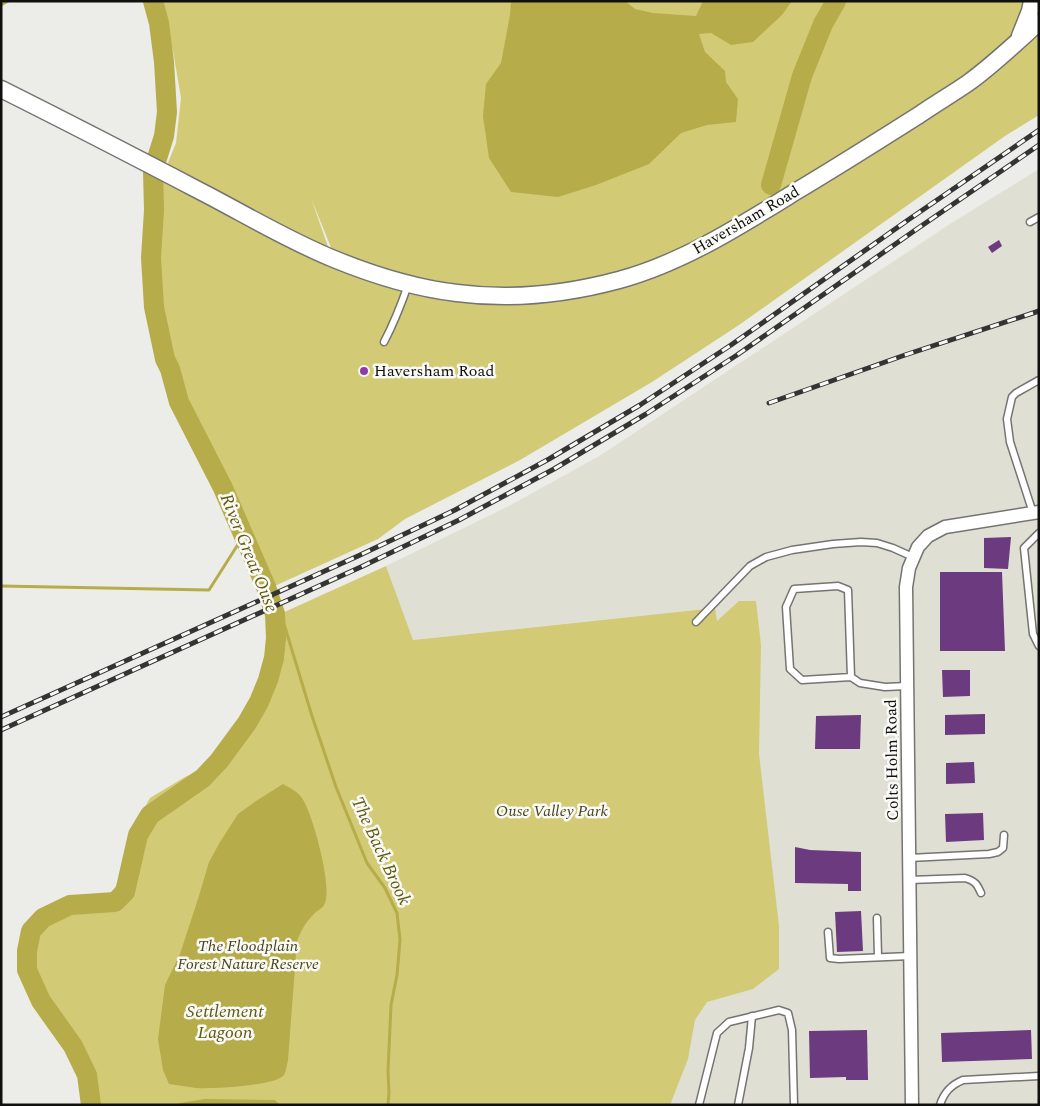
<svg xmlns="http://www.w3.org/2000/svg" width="1040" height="1106" viewBox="0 0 1040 1106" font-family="Spectral,serif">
<rect width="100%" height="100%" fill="#ecece8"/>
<path fill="#e0dfd4" d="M1039,169V1105H642L715,608L412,640L386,566L509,506L601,455L950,224Z"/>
<g fill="#d3ca76" fill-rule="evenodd">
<path d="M160,1H1022L1023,4L1014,33L958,89L868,148L746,222L698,249L659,266L620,280L617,283L640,279L683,263L732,238L799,197L941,109L1010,55L1039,27V115L1005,136L739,325L652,382L520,460L405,519L378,539L268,589L183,402L170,369L153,314L150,285L156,193L176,143L181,98L173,51ZM311,198L332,250C348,256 363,263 379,267C413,277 447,284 482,286V295C467,295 451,292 436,289C399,282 367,272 332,258Z"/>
<path d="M386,566L413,640L715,608L717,621L739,601H756L761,645L759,754L779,926V969L753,989L707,1002L695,1020L688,1059L670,1105H93L78,1044L34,984L25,955L34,922L67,899L111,895L129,862L136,823L150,798L185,777L223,760L268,692L284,624L280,614Z"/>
</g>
<g fill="#b6ac4a">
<path d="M511,1H625L635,9L653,13L696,16L703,1H792L782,15L753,42L731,45L711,33L699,34L705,52L725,71L726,82L738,99L736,122L707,125L681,133L649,164L596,185L558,197L511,192L489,158L483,116L486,84L501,63L510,15Z"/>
<path d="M283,784C290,788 297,791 302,798C312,812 334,890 324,905C322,909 316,911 313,915C305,923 301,931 297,941L288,1060C287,1064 286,1072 284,1075C276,1086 211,1089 196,1088C187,1087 178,1085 169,1084L163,1070L158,1039L165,985L180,954L198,899L209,862L220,842L238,814L256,801Z"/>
<path d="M205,1099L275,1100L280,1105H178L180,1103Z"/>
</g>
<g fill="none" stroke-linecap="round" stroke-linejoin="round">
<g stroke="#b6ac4a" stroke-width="3">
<path d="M1,5L8,1"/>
<path d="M1,586L209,590L244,535"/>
<path d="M281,617L284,624L312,716L336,787L367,863L385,888L397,913L400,940L397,975L391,1005L388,1071L389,1092L388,1105"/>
</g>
<g stroke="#b6ac4a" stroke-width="20">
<path d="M771,185L802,76L823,24L836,1"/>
<path d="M91,1105L87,1075L73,1046L41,1001L27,970V951L31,931L43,918L70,905L115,902L125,892L138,835L150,815L203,778L219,761L247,723L259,702L268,680L274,658L276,638L275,614L266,587L223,488L179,402L170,369L165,359L154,307L151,258L154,210L153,171L164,136L167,112L164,62L159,23L153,1"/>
</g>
</g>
<g fill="#6c3a7e">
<path d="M999,240L1002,246L992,253L988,247Z"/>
<path d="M1011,537L1008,569L984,568V538Z"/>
<path d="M940,572H1002L1005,651H940Z"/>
<path d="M942,670H970V696L943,697Z"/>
<path d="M985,714V734L945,735V715Z"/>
<path d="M861,715L860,749H815L816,716Z"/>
<path d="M974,762L975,783L946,784V763Z"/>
<path d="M983,813L984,840L946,842L945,814Z"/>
<path d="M795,847L810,850L861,852V891H848V884L795,883Z"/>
<path d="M861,911L863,951L837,952L835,912Z"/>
<path d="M867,1030L868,1080H846V1077L810,1078L809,1031Z"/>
<path d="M1031,1030L1032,1059L942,1062L941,1033Z"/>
</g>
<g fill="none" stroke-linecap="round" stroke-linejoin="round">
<g stroke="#747470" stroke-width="9">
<g id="service">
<path d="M1030,222L1039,217"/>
<path d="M384,342C394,323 401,305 408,285"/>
<path d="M1033,513L1010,442L1007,419L1012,397L1016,393L1039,380"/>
<path d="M1039,533L1024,548L1033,634L1039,646"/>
<path d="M696,622L750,566L766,557L792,550L833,544L861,542L877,543L893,548L913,557"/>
<path d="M851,677L848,590L838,586L794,589L786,607L790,669L802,680L851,677L860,683L885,687L907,686"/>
<path d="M909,858L989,854L998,852L1003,848L1004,835"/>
<path d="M910,880L965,878C975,881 977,884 981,893"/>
<path d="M877,918L878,957"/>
<path d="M828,932L830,958L839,959L911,956"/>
<path d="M699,1105L717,1033L729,1022L779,1010L788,1013L792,1030L794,1105"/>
<path d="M738,1105L749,1048L752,1016"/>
<path d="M940,1105C944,1092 951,1085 963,1080L1039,1076"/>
</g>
</g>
<g stroke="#747470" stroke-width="15">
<path id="minor" d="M912,1105L906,587L909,568L918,547L928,536L945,527L1039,512"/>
</g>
<g stroke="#747470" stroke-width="19">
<g id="tertiary">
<path d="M1020,36L1030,11L1032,1"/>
<path d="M1,89C67,122 133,156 198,190C243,213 287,240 334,259C373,275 414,288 457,293C510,300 567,294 619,280C682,263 740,226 795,192C837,167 878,141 919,115C935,104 952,94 968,83C993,65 1016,43 1039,22"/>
</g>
</g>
<use href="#service" stroke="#fff" stroke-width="6"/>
<use href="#minor" stroke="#fff" stroke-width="12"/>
<use href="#tertiary" stroke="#fff" stroke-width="16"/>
<g stroke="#343432" stroke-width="5">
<g id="rail">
<path d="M769,403L905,355L1039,311"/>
<path d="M1,717L358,556L455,510L549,459L640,405L731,345L908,220L1039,130"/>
<path d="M1,730L363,566L459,520L554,469L646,414L737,355L914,231L1039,145"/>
</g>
</g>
<use href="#rail" stroke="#f9f9f6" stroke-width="3" stroke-dasharray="9" stroke-linecap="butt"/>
</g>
<circle fill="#8e3baa" stroke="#f9f9f6" stroke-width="2" cx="364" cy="371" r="5"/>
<g text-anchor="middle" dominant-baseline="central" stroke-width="5" stroke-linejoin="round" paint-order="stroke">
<g font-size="16" fill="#10100f" stroke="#f9f9f6">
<text transform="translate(746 220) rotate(-30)">Haversham Road</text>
<text transform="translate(892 760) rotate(-91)">Colts Holm Road</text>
</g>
<g font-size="16" fill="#10100f" stroke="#f9f9f6" text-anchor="start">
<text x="374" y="371">Haversham Road</text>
</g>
<g font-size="16" font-style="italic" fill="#49441b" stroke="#f9f9f6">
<text x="552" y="811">Ouse Valley Park</text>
<text x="248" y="946">The Floodplain<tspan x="248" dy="18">Forest Nature Reserve</tspan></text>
</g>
<g font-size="18" font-style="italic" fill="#61590f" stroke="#f9f9f6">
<text transform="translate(249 553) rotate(68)">River Great Ouse</text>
<text transform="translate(381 851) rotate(65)">The Back Brook</text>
<text x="225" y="1011">Settlement<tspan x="225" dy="21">Lagoon</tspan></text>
</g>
</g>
<rect width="1040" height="1106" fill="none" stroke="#10100f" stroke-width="5"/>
</svg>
